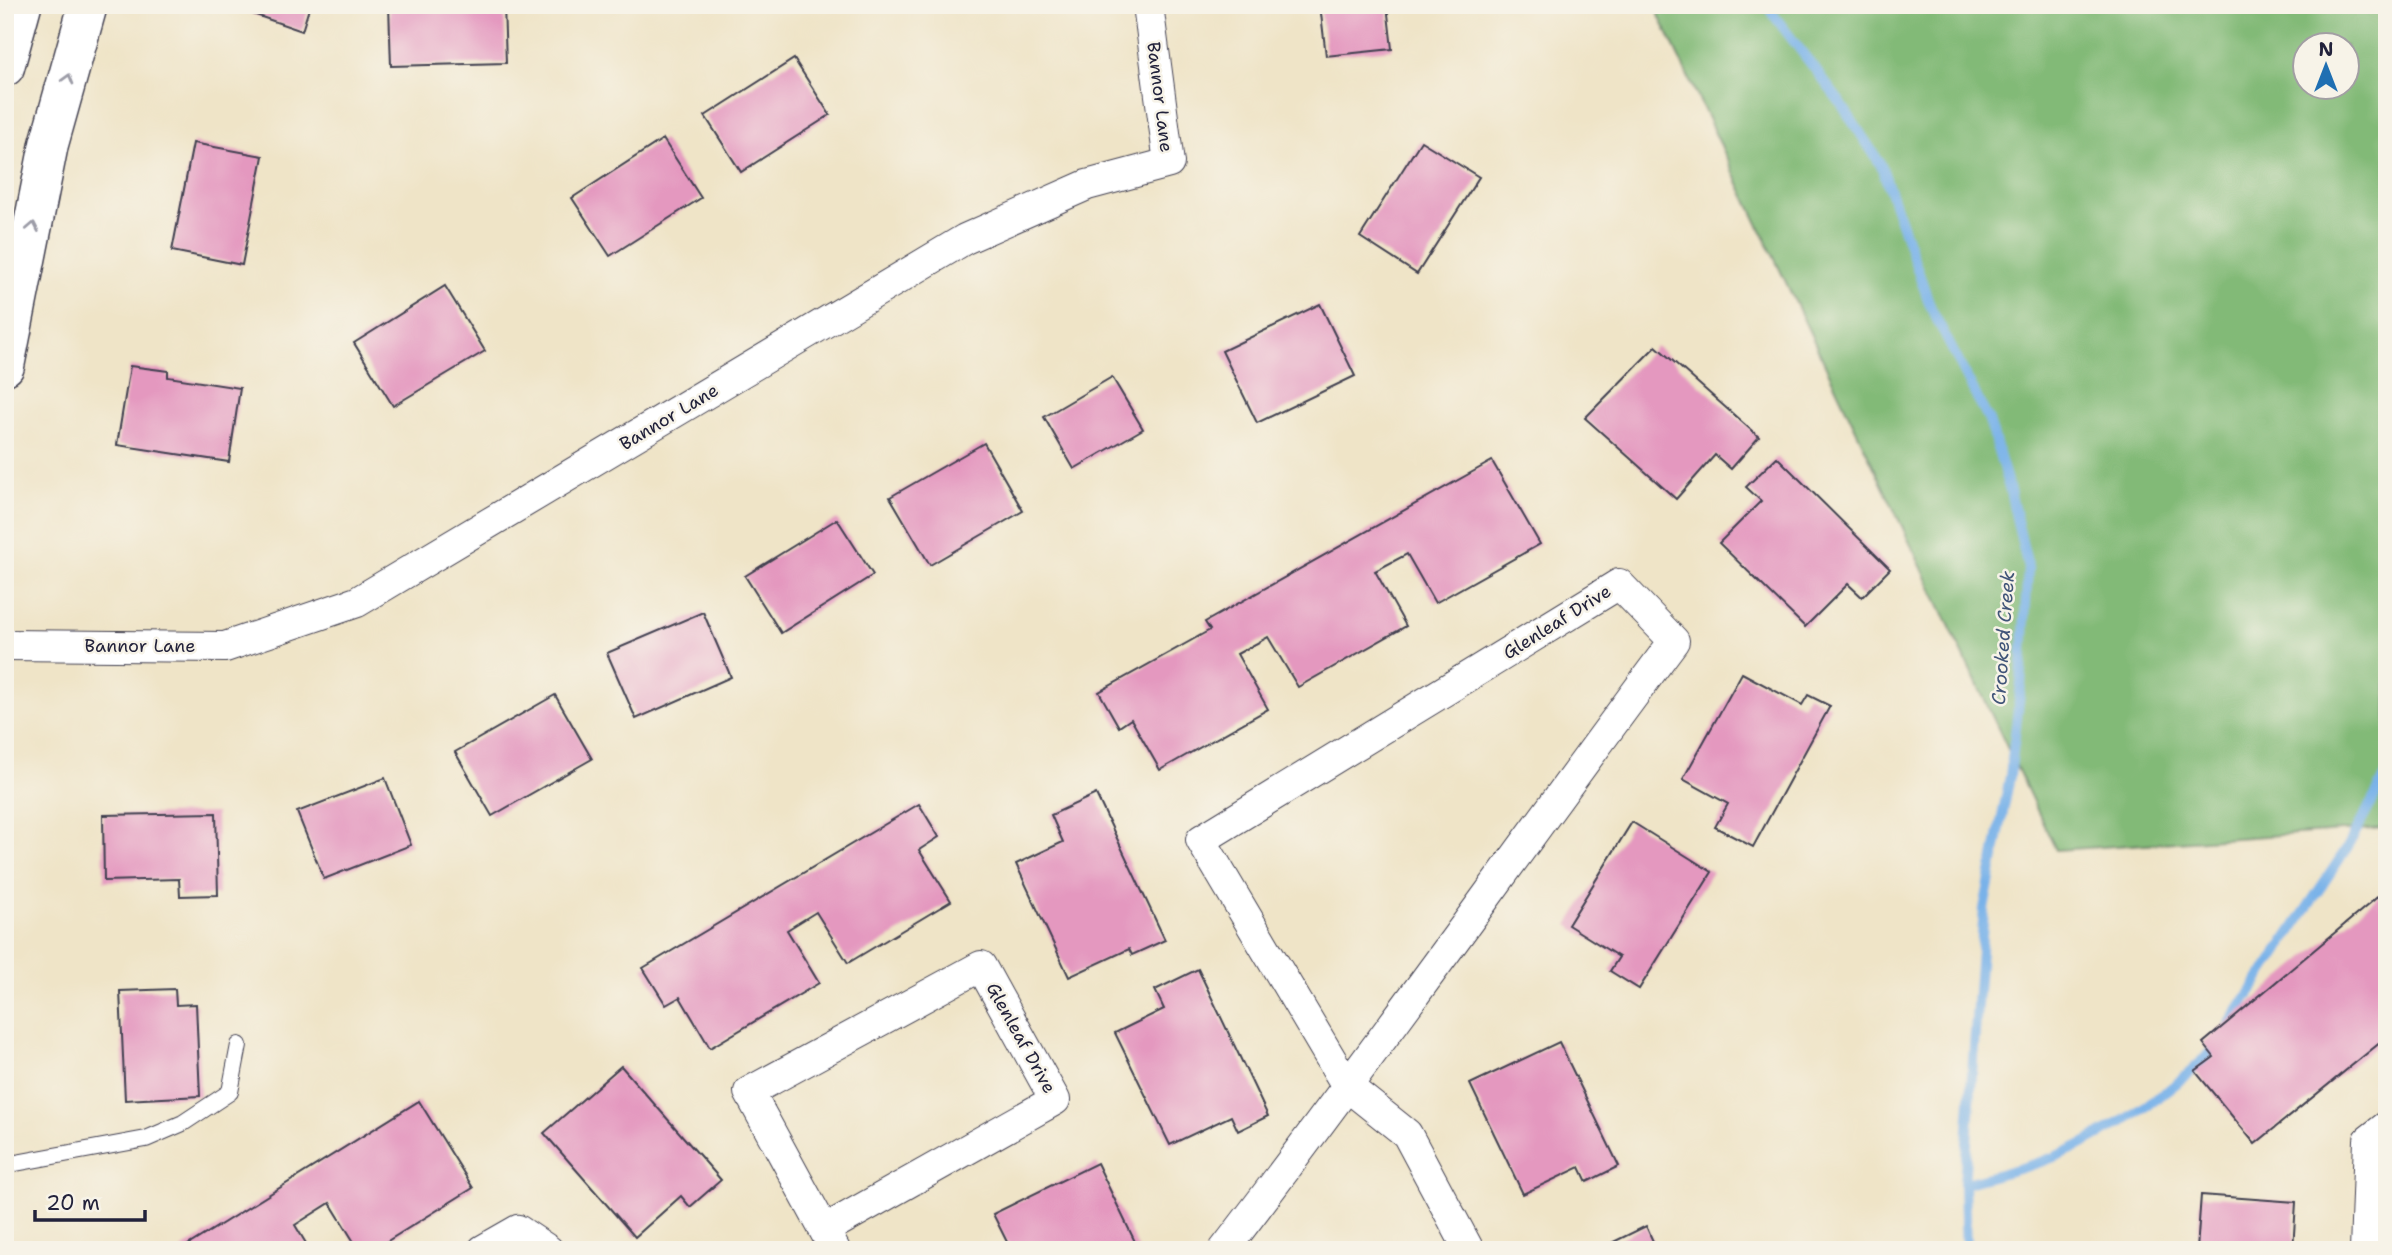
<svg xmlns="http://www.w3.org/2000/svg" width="2392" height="1255" viewBox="0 0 2392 1255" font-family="'Shantell Sans',sans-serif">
<rect width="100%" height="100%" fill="#f7f3e8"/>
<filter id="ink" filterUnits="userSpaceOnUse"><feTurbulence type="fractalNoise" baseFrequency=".0143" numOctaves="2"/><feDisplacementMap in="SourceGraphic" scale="14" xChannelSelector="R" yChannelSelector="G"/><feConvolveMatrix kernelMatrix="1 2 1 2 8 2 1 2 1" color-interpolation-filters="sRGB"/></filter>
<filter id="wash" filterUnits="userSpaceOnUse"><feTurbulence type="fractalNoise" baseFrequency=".00686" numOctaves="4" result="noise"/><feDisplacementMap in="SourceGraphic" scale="28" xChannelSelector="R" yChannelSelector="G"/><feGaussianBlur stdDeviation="1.57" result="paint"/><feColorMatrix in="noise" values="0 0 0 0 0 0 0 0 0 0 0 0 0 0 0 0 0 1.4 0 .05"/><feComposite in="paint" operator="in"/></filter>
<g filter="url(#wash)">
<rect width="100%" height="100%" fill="#efe4c7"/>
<path fill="#82ba77" stroke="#526e59" stroke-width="2" fill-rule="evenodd" d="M1654,5H2387V828L2056,850ZM2304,46H2346V88H2304Z"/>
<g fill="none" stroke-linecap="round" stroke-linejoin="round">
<g stroke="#79b2e9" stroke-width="10">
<path d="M1766,5L1840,102L1881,165L1931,308L1989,421L2010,491L2028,568L2021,684L2010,776L1984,909L1964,1184L1966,1250"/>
<path d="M2228,1026L2347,848L2387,774"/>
<path d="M1964,1184C1995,1174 2031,1168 2061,1154C2106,1135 2190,1082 2217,1043"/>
</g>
</g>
<g id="blocks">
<g fill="#e498bf">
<path d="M227,5H310L302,31Z"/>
<path d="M389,5H504L506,63L391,66Z"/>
<path d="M1320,5H1387L1392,49L1326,56Z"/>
<path d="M794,59L830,115L741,172L705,116Z"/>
<path d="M663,139L701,198L610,256L572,198Z"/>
<path d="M1421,141L1479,177L1417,274L1360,237Z"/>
<path d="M193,143L263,156L242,265L172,251Z"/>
<path d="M445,286L485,351L393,406L354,343Z"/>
<path d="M1320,304L1355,376L1257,423L1222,351Z"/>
<path d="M1656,346L1759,437L1731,469L1715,455L1676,499L1585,418Z"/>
<path d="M130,366L168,371V377L240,388L229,462L117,445Z"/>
<path d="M1112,377L1143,429L1074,469L1044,417Z"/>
<path d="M984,443L1023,511L930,565L890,497Z"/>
<path d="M1777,457L1890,569L1862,597L1848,584L1805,627L1719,543L1761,501L1746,487Z"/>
<path d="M1492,461L1540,544L1435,603L1407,554L1375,571L1406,626L1298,687L1268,637L1237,654L1268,709L1160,770L1131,719L1119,727L1099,692L1210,630L1205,622Z"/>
<path d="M837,519L873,575L781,633L745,576Z"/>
<path d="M703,612L731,677L636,719L607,653Z"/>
<path d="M1742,673L1802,705L1808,695L1830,706L1753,847L1715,827L1728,804L1683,779Z"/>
<path d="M555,695L592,759L492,816L455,752Z"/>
<path d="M385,778L411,845L324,879L297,812Z"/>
<path d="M1096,794L1165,940L1132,955L1129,949L1069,977L1016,864L1063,842L1051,815Z"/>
<path d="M919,804L939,837L919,850L951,901L848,963L816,912L787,930L819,983L710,1048L680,997L666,1005L643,968Z"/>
<path d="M216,813L218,895L180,896L179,879L104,881L103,815Z"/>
<path d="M1632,822L1712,872L1639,989L1610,971L1619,957L1568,925Z"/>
<path d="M2387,889V1037L2255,1144L2195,1071L2214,1057L2203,1043Z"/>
<path d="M1198,969L1268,1116L1238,1131L1231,1116L1170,1145L1115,1033L1164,1009L1155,990Z"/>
<path d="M175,989L176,1005L196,1004L200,1096L125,1100L120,991Z"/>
<path d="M1559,1042L1619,1166L1587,1182L1580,1167L1523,1194L1470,1084Z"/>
<path d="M621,1066L721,1180L690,1207L681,1196L635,1237L544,1133Z"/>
<path d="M419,1101L473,1188L373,1250H359L330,1203L295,1225L310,1250H180Z"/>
<path d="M1097,1163L1139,1250H1011L993,1214Z"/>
<path d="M2201,1195L2296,1202L2293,1250H2197Z"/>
<path d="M1646,1226L1657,1250H1597Z"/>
</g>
</g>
</g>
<g filter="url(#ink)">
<use href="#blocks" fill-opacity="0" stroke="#413f50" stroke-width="2"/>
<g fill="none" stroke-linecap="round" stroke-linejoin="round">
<g stroke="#413f50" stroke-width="18">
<path id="service" d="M5,1165L146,1139L183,1123L230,1092L239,1045"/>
</g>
<g stroke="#413f50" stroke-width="32">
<g id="minor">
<path d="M5,645L225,647L357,602L965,239L1087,185L1169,163L1148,5"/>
<path d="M824,1230L1055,1100L981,966L749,1092L835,1250"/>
<path d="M483,1250L518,1230L548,1250"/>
<path d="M1224,1250C1378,1050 1523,843 1674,641L1619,584L1201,840L1347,1086L1407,1134L1469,1250"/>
<path d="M2365,1250L2369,1140L2387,1126"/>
</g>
</g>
<g stroke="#413f50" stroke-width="41">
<g id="tertiary">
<path d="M5,67L22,5"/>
<path d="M5,366L49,144L88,5"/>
</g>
</g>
<use href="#service" stroke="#fff" stroke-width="16"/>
<use href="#minor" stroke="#fff" stroke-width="30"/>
<use href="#tertiary" stroke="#fff" stroke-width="38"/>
</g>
<defs><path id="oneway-chevron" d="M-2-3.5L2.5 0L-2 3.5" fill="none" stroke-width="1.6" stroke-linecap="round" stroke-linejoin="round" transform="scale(1.75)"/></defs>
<g stroke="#9c9ca7">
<use href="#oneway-chevron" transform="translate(68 79) rotate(-74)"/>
<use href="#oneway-chevron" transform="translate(33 227) rotate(-79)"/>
</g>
</g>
<g text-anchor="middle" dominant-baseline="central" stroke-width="5" stroke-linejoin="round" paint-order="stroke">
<g font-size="18" fill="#22223b" stroke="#f7f3e8">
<text transform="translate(1160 97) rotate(83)">Bannor Lane</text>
<text transform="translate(669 417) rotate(-31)">Bannor Lane</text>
<text transform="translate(1557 622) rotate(-32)">Glenleaf Drive</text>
<text x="140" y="646">Bannor Lane</text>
<text transform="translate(1021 1038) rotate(61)">Glenleaf Drive</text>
</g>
<g font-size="19" font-style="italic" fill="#405478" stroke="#f7f3e8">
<text transform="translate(2003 638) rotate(-86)">Crooked Creek</text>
</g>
</g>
<rect width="2392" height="1255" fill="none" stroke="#f7f3e8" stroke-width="28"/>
<g transform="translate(2326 66)"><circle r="33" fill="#f7f3e8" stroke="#a29fa3" stroke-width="2"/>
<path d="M0-5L12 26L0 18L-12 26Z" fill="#1f6fb2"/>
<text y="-10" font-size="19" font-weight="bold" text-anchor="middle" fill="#22223b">N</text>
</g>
<path d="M35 1210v10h110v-10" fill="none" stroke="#22223b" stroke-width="3.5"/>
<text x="46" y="1210" font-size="21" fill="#22223b" stroke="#f7f3e8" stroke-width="5" paint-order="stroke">20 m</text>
</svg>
